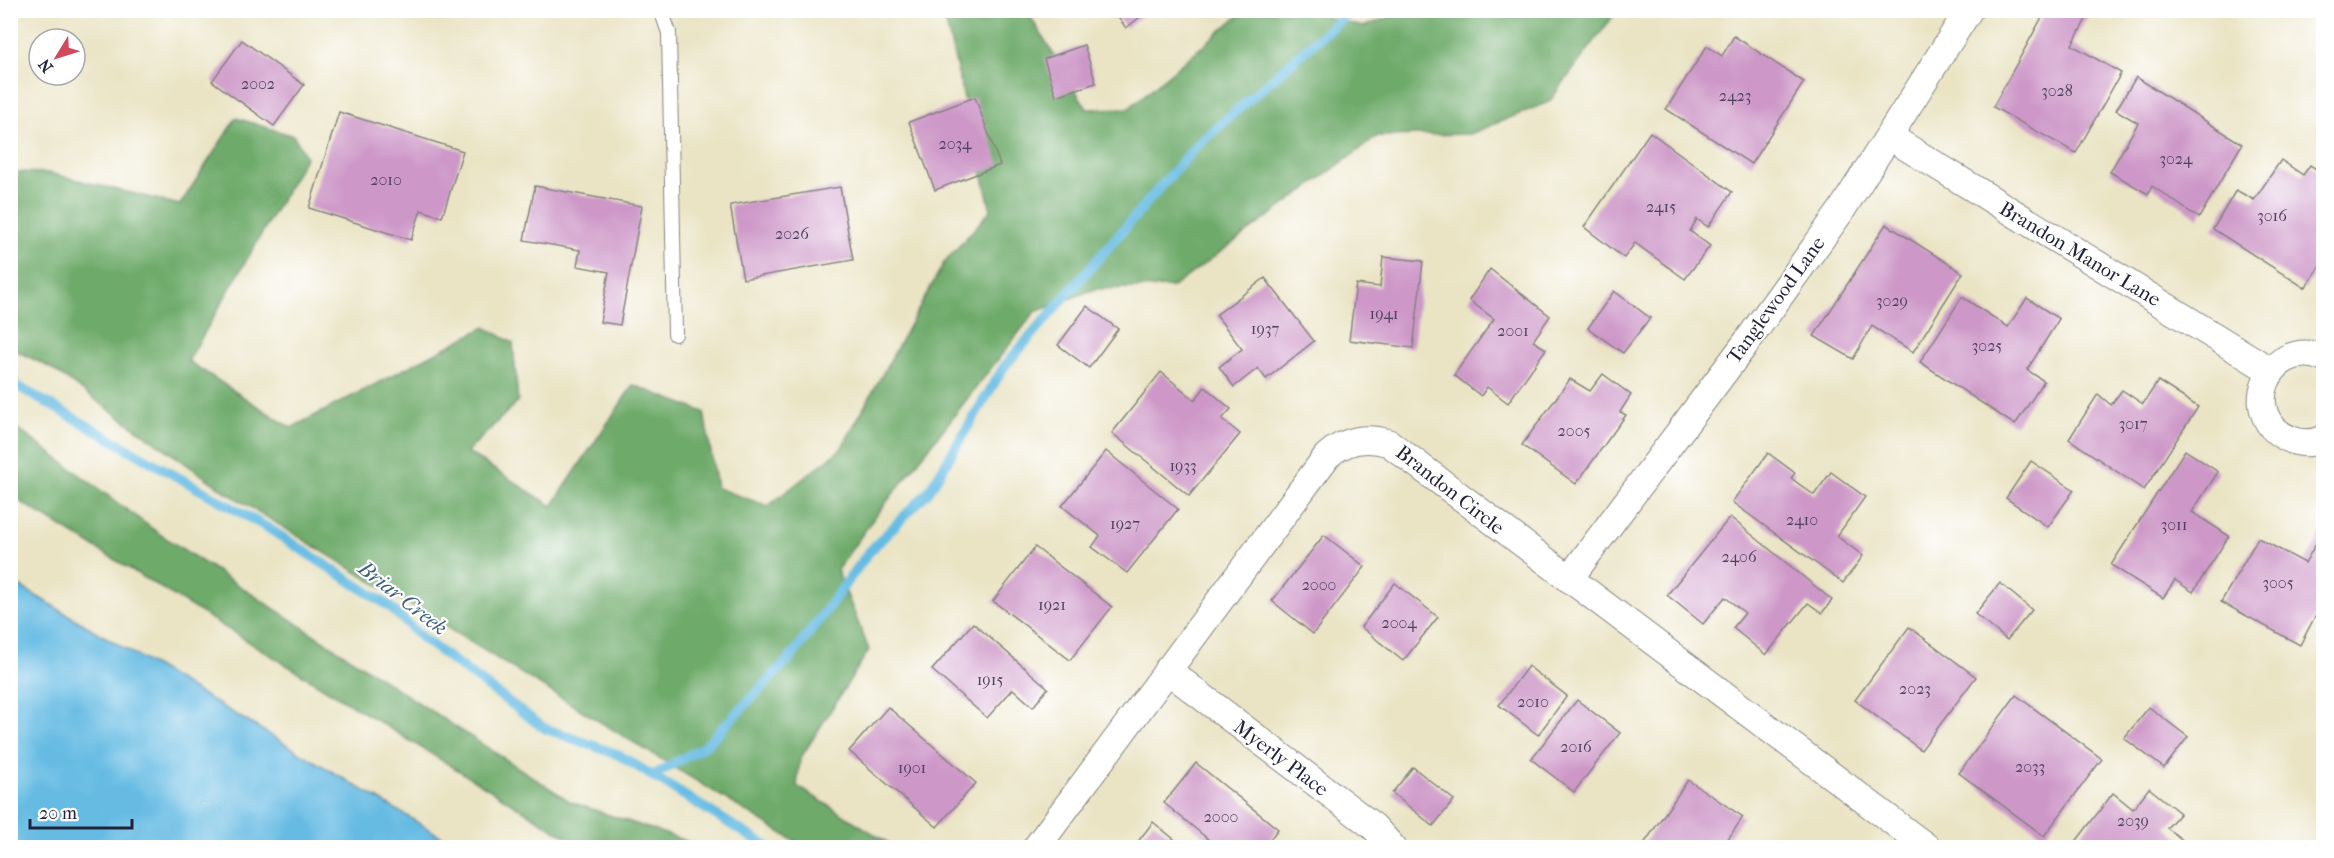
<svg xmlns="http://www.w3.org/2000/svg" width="2334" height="858" viewBox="0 0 2334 858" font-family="'IM FELL French Canon',serif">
<rect width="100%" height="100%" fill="#fff"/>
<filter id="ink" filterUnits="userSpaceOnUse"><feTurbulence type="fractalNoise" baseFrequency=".0167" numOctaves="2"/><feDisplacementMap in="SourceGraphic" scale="12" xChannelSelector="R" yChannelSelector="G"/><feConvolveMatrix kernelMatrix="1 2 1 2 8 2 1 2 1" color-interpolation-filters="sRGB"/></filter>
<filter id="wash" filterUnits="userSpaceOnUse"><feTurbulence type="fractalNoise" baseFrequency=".008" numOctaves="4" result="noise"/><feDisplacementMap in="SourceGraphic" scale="24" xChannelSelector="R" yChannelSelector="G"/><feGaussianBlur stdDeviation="1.35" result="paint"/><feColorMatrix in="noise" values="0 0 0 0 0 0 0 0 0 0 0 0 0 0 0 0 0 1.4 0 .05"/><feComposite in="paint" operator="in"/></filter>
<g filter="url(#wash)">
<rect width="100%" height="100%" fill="#eae4c5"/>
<g fill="#6eaa6a" stroke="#486652" stroke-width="1.5">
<path d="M943,11H1027L1087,109L1129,108L1244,11H1305L1363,27L1405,11H1617L1549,102L1470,134L1378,136L1173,287L1095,289L1035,312L871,522L837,570L869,650L800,759L797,786L895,847H804L226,492L49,367L11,348L10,172L49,173L180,205L236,118L294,136L306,157L188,361L291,428L485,327L513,343L518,401L467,452L552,506L633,385L704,412L717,488L768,506L841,449L944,263L991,210Z"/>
<path d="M10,423L161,535L571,802L686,841L697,847H583L11,496Z"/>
</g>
<path fill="#66bbe3" stroke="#446e8f" stroke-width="1.5" d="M11,581L459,847H460H11Z"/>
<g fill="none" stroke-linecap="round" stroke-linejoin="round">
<g stroke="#66bbe3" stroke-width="10">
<path d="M10,382L268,528L389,606L422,638L544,728L619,755L769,848"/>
<path d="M652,776L705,746L792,656L869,552L929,491L1004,367L1196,146L1351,10"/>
</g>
</g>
<g id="blocks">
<g fill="#cd98c8">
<path d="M1113,10H1149L1126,28Z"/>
<path d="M2046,10H2091L2072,45L2121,73L2076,153L1993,107Z"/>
<path d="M1734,36L1804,82L1751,164L1666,109L1707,46L1722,56Z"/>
<path d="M242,40L304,85L274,126L212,81Z"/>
<path d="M1084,45L1096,83L1056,96L1044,59Z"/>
<path d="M2136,77L2242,144L2199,218L2152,186L2148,194L2110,172L2138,123L2116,110Z"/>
<path d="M975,97L1000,165L935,190L909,122Z"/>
<path d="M339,112L463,151L442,217L421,210L411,240L309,208Z"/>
<path d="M1650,132L1732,192L1708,227L1697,219L1690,231L1710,246L1685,279L1635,243L1624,258L1584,227Z"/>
<path d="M2281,160L2303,175L2310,165L2324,174V261L2305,288L2213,229L2236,190L2254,200Z"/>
<path d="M535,186L642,206L620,325L600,322L609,272L577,266L580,250L524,240Z"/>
<path d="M840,187L853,260L743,279L730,205Z"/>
<path d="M1886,224L1963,273L1913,352L1872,326L1853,359L1814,336Z"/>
<path d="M1383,257L1423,261L1413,348L1349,340L1356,284L1380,287Z"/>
<path d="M1490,269L1550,316L1533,341L1546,349L1508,403L1487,387L1481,396L1454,375L1494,319L1469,300Z"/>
<path d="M1265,278L1314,341L1266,379L1258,368L1234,387L1219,367L1242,349L1216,315Z"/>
<path d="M1614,291L1650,318L1623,353L1588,328Z"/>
<path d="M1962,297L2008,327L2027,298L2059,319L2027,370L2044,381L2015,425L1920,362Z"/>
<path d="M1087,306L1118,329L1089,368L1058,345Z"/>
<path d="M1161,372L1195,400L1205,387L1231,409L1222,419L1240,434L1189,496L1112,433Z"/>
<path d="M1603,374L1631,395L1620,412L1626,415L1576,484L1522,445L1570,379L1590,391Z"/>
<path d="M2158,381L2198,407L2144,490L2069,439L2098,394L2111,405L2122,390L2143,404Z"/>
<path d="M2185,450L2218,472L2192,512L2229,536L2193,592L2175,580L2163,598L2111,565Z"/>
<path d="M1106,451L1178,509L1127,573L1092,547L1100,536L1062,506Z"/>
<path d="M1768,453L1795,473L1791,478L1814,495L1831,472L1865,497L1837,536L1863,556L1843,583L1732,502Z"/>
<path d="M2031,461L2074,490L2048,527L2006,498Z"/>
<path d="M1730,517L1832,600L1822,613L1808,603L1766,655L1733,628L1745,613L1725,597L1703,624L1667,595Z"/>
<path d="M2324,529V609L2320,607L2300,645L2221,602L2258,538L2305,563Z"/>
<path d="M1324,535L1365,567L1313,634L1272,601Z"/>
<path d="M1035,547L1112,607L1070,660L993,601Z"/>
<path d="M1395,583L1438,617L1403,661L1361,627Z"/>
<path d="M2000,583L2032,610L2007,640L1975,614Z"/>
<path d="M973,623L1048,688L1033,707L1013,689L987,718L932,670Z"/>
<path d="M1909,627L1976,677L1921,750L1855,700Z"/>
<path d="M1528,666L1567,696L1538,735L1499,705Z"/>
<path d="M2016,695L2102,759L2044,836L1959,773Z"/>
<path d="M1577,700L1620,733L1574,792L1531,759Z"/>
<path d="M888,707L976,783L937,827L849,751Z"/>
<path d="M2149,707L2188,737L2164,768L2124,738Z"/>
<path d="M1196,763L1278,829L1263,848H1219L1164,803Z"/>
<path d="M1413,767L1454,800L1433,826L1392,793Z"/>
<path d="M1688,780L1743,817L1722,848H1641Z"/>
<path d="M2149,788L2180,813L2167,828L2185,842L2181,848H2071L2113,793L2133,809Z"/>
<path d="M1153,822L1185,848H1133Z"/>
</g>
</g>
</g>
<g filter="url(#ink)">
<use href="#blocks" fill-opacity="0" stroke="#868380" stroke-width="1.5"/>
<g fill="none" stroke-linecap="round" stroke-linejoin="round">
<g stroke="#868380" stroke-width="16">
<path id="lane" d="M661,10L669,33L675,334"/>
</g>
<g stroke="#868380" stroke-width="29">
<g id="street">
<path d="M1890,137L2271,371"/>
<path d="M2324,358C2268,335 2235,419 2292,440C2302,444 2314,443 2324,439"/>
<path d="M1569,579L1746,343L1841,211L1969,10"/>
<path d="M1167,670L1374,827L1393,848"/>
<path d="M1036,848L1327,456C1344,440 1366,436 1389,443L1928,848"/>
</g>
</g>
<use href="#lane" stroke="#fff" stroke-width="14"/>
<use href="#street" stroke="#fff" stroke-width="27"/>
</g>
</g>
<g text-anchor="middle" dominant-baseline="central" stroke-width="4.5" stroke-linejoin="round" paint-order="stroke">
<g font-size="16" fill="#4d405e">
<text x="258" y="83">2002</text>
<text x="2057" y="90">3028</text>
<text x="1735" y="95">2423</text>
<text x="955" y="143">2034</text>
<text x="2176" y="158">3024</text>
<text x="386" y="179">2010</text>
<text x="1661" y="206">2415</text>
<text x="2272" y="215">3016</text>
<text x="792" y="233">2026</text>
<text x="1892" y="300">3029</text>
<text x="1384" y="313">1941</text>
<text x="1265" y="328">1937</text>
<text x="1513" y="330">2001</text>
<text x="1987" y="345">3025</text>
<text x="2133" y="423">3017</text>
<text x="1574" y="430">2005</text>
<text x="1183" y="465">1933</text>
<text x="1802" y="519">2410</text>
<text x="1125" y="523">1927</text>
<text x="2174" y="524">3011</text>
<text x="1739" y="556">2406</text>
<text x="2278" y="582">3005</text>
<text x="1319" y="584">2000</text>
<text x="1052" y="604">1921</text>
<text x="1399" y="622">2004</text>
<text x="990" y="679">1915</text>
<text x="1915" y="688">2023</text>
<text x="1533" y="701">2010</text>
<text x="1576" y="746">2016</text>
<text x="2030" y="766">2033</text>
<text x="912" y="767">1901</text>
<text x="1221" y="816">2000</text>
<text x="2133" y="820">2039</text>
</g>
<g font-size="20" fill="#22223b" stroke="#fff">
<text transform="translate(2080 254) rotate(31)">Brandon Manor Lane</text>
<text transform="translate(1776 300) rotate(-54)">Tanglewood Lane</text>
<text transform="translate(1450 490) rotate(38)">Brandon Circle</text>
<text transform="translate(1281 758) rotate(37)">Myerly Place</text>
</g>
<g font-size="21" font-style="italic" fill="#3d5f7e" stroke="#fff">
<text transform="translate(403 598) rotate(38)">Briar Creek</text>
</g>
</g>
<rect width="2334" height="858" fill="none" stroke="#fff" stroke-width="36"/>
<g transform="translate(57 57) rotate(232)"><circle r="28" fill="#ffffff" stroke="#a7a7b1" stroke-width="1.5"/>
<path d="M0-4.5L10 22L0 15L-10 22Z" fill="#d1495b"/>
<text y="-9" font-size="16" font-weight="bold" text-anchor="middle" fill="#22223b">N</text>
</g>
<path d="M30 819v9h102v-9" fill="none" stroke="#22223b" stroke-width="3"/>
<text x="39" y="819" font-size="18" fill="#22223b" stroke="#ffffff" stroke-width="4.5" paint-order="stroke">20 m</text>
</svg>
